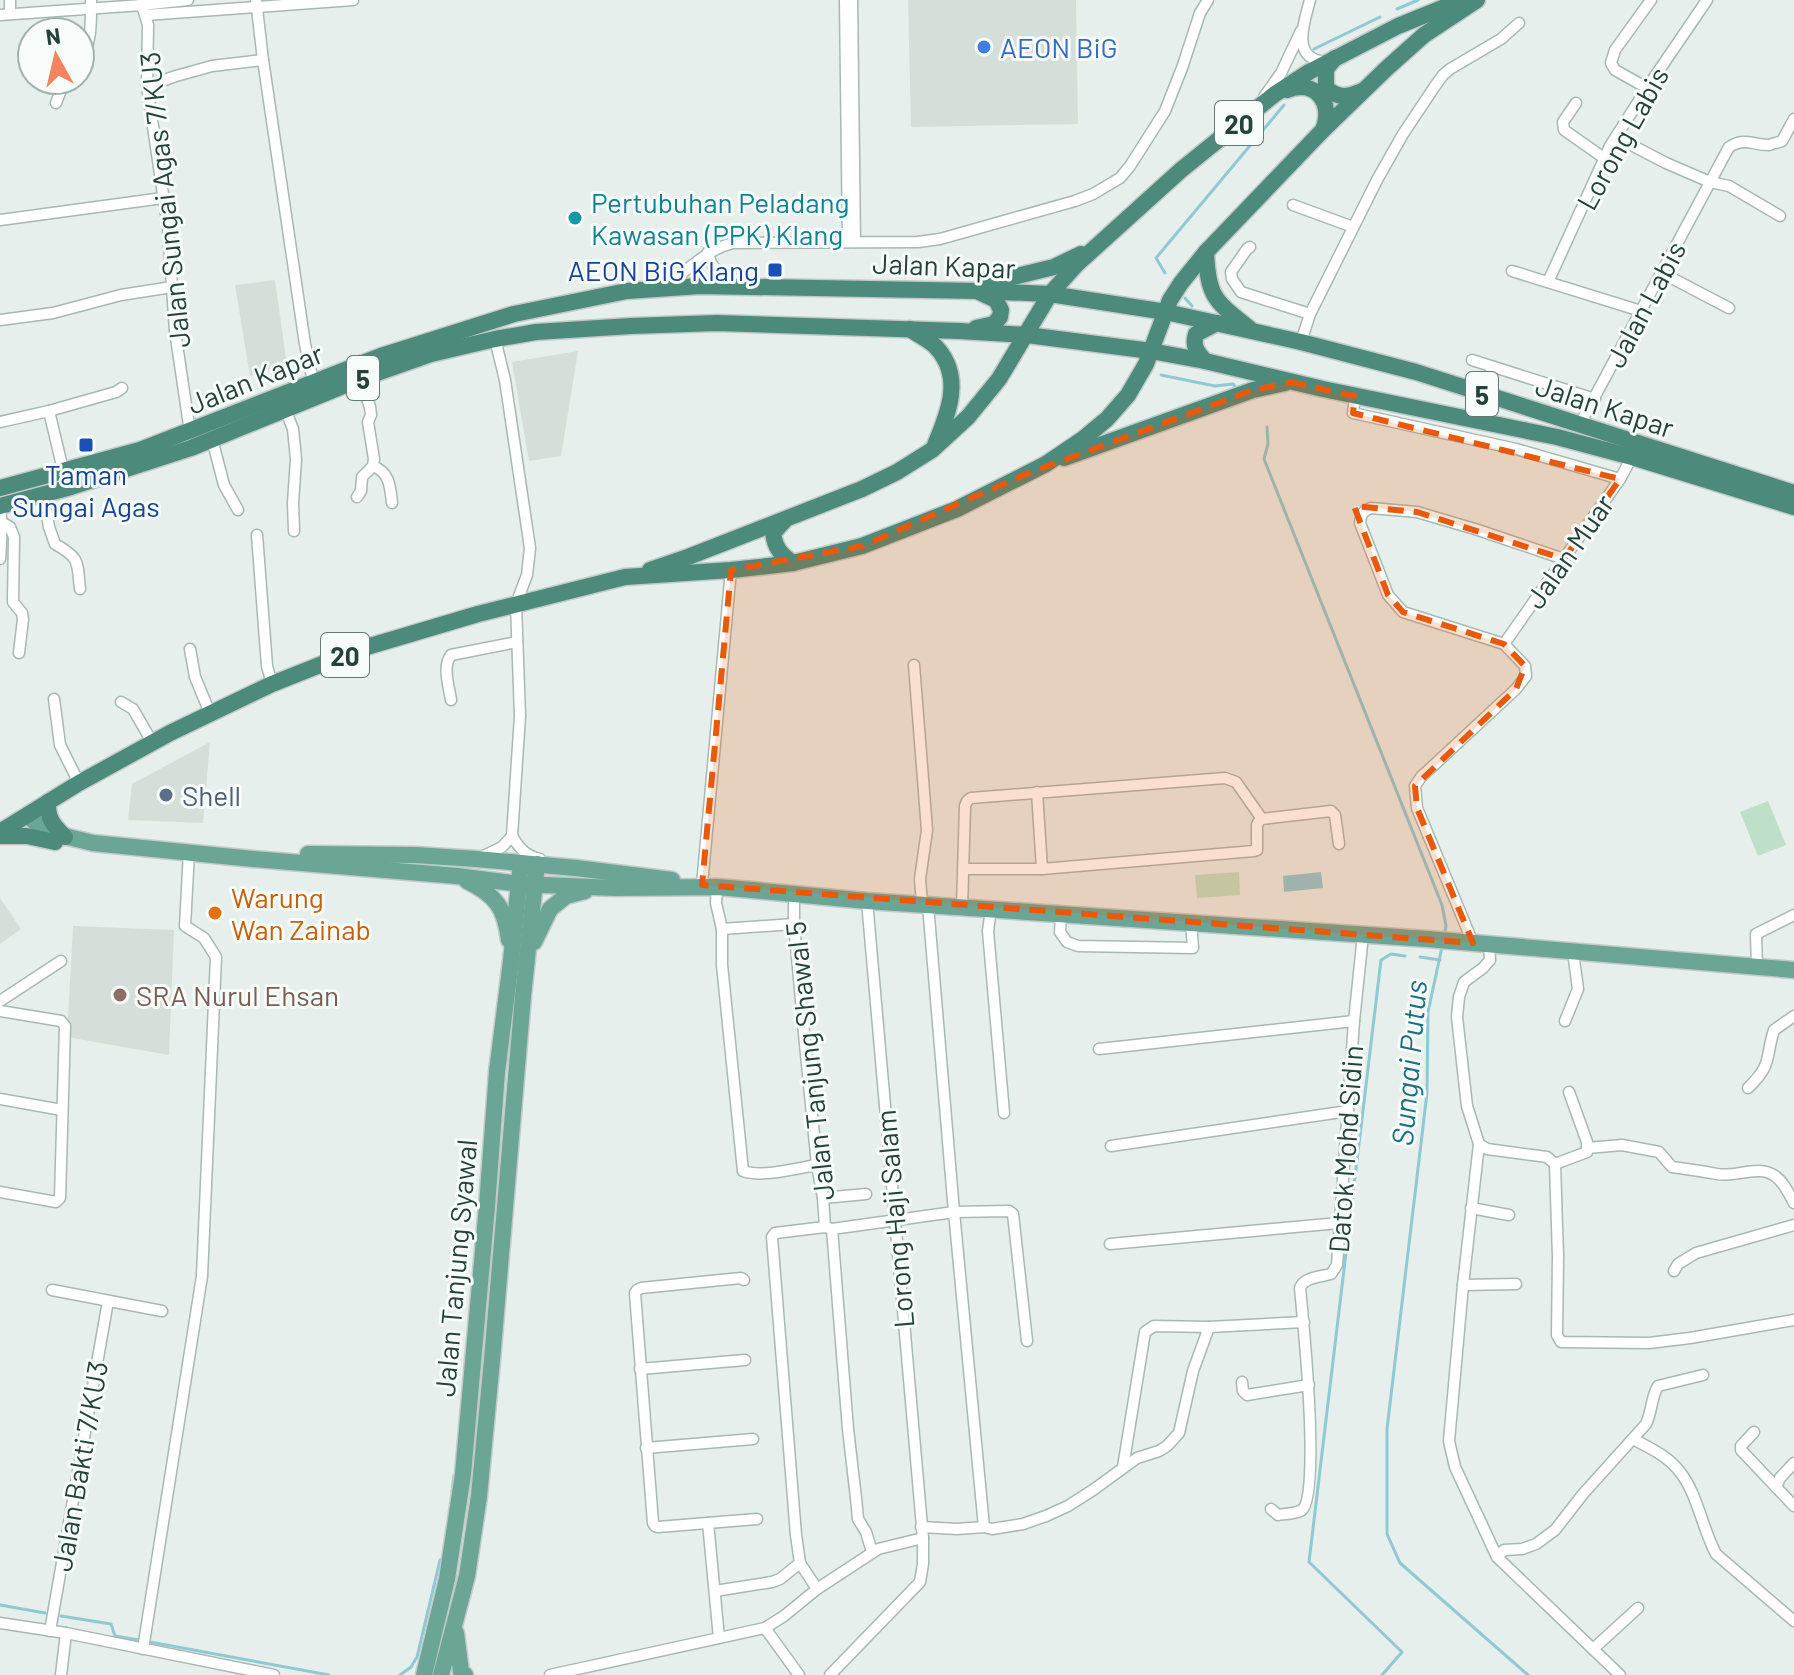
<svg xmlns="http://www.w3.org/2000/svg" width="1794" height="1675" viewBox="0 0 1794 1675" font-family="Barlow,sans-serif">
<rect width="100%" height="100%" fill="#e6efeb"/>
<g fill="#d4dfda">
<path d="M908,0H1076L1078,124L911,127Z"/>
<path d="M275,280L287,366L250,376L235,285Z"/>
<path d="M578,351L561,456L529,461L512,362Z"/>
<path d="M210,742L203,823L128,820L132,784Z"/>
<path d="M0,898L21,929L0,944Z"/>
<path d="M73,926L174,930L169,1055L67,1037Z"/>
</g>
<g fill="#bfe0c8">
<path d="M1768,801L1786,845L1758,856L1740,812Z"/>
<path d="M1239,872L1240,895L1197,898L1195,875Z"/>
</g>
<path fill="#8ec9d4" d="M1321,872L1323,888L1284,892L1283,876Z"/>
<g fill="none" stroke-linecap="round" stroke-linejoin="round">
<g stroke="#8ec9d4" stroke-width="3">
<path d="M1397,9L1418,0"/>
<path d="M1314,49L1380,17"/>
<path d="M1165,273L1156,258L1284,105"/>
<path d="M1185,298L1192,306"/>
<path d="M1161,375L1215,386L1233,384L1238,390"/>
<path d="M1267,427L1268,444L1264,459L1442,905L1446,926L1444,936"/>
<path d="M1442,947L1428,1012L1427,1093L1387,1429V1534L1400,1563L1528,1675"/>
<path d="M1420,957L1440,960"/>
<path d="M452,1492L454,1476"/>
<path d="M0,1605L45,1613"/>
<path d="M61,1616L111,1624L115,1636L139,1640"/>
<path d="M150,1642L329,1675"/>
<path d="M400,1675L411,1667L417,1657L440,1560"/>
<path d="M1382,1675L1402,1652L1309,1562L1381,960L1391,954L1405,956"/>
</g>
<g stroke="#a8b8b2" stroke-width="13">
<g id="minor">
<path d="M10,0V14"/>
<path d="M142,0V5L188,0"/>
<path d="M256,0L263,60L305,344L313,381"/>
<path d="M845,0L848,242"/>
<path d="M852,0L855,242"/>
<path d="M1310,0C1304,23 1290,59 1326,62"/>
<path d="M0,15L142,5L148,25L147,86L168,228L175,331L190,432"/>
<path d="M146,15L353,0"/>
<path d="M80,62C92,43 91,22 91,0"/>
<path d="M147,86L176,76L212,66L263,60"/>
<path d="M1647,88L1615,70L1611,63L1615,50L1651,0"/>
<path d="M1264,97L1281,73L1301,31"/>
<path d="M56,103L65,80"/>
<path d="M1576,103L1563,122L1564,130L1604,158"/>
<path d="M1616,137L1666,163L1710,182L1729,186L1780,216"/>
<path d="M1293,205L1353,227"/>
<path d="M0,220L163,198"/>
<path d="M1250,247L1247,249L1231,272L1232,279L1241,292L1310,314"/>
<path d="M708,252C711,272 724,277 742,282"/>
<path d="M1512,271L1641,311"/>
<path d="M1662,273L1729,308"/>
<path d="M1548,282L1610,146L1647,88L1707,0"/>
<path d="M662,285C689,273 703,250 733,243L918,242L940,239L1075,201L1093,194L1120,178L1130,166L1165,111L1182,68L1200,13L1208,0"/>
<path d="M0,320L53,313L121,295L172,287"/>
<path d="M495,339L505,380L530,548L527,575L516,604L520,716L512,836"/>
<path d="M1301,342L1310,314L1377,180L1403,134L1435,86L1443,75L1450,69L1501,39L1519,23"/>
<path d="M1472,360L1595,399"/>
<path d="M1481,393L1493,367"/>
<path d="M1355,396L1353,413L1516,449L1620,479"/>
<path d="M285,409L293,429L296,459L293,503L294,531"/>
<path d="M49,411L63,470"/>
<path d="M0,422L49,411L116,392L122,388"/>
<path d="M1579,426L1729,147C1746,137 1751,145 1769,145C1771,144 1780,142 1782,141L1794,119"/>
<path d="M212,439L224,485L238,510"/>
<path d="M373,466C390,473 390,486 392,503"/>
<path d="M44,495L49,527L55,544C80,558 77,561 80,589"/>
<path d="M357,497L361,491L362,477L373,466L374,459L368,422L371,415L370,407L360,379"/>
<path d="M0,510C3,526 1,543 0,559"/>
<path d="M3,523L10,527L14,537L13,602L22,613L23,619L19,653"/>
<path d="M257,535L267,666L272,684"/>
<path d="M1504,644L1620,479L1632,457"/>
<path d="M190,649L195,677L210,713"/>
<path d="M914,665L927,830L920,879L922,904"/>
<path d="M54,699L60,745L79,783"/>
<path d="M451,700C449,686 442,667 451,655L517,642"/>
<path d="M121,702L133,709L152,742"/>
<path d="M1037,792L1042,869"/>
<path d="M512,836C519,848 526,856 540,859"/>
<path d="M481,857L502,847L512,836"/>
<path d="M964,869H1042L1254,851L1257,850V825L1259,821L1262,819L1331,811L1335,815L1339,844"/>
<path d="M702,885L731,570"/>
<path d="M717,887L716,903L722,929V965L743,1171C762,1178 797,1168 817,1165"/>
<path d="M794,894V924L805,1044L817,1165L823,1198L825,1227"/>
<path d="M928,905L954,1212L984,1527"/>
<path d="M962,907L965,806L967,801L971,798L1225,778L1236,782L1262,819"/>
<path d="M991,909L988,931L1004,1113"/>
<path d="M1061,914L1060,932L1067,942L1078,946L1193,948L1191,923"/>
<path d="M722,929L794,924"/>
<path d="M1473,943L1417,808L1415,786L1421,777L1516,689L1526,676L1525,666L1504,644L1403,612L1388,595L1360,523C1361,515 1362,511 1371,508L1417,512L1478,530L1564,559"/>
<path d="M1489,945L1490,960L1483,968L1464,982L1459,997L1457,1017L1467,1106L1479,1144L1463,1285L1449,1441L1455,1467L1497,1557L1620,1675"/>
<path d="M1757,967L1756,934L1794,915"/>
<path d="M0,1001L61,961"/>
<path d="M0,1011L61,1021L65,1026L60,1198L56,1202L0,1192"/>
<path d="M1565,1021L1578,989L1573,952"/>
<path d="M1099,1049L1354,1021"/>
<path d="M1748,1088C1773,1064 1765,1058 1774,1030L1794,1016"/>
<path d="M0,1099L62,1110"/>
<path d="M1479,1144L1487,1149L1547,1157L1555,1164L1558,1257L1557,1335L1561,1342L1649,1343L1690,1338L1794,1320"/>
<path d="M1111,1146L1348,1111"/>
<path d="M1587,1148L1622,1145L1659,1152L1672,1167C1687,1169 1702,1171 1717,1174C1735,1178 1759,1164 1775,1176C1784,1182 1789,1194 1794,1203"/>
<path d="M1555,1164L1587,1152V1142L1569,1092"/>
<path d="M823,1198L866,1194"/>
<path d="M1471,1208L1509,1215"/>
<path d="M832,1229L848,1429L856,1498L858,1519L866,1532L872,1552"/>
<path d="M1110,1244L1339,1223"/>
<path d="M1674,1271L1678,1264L1696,1253L1794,1225"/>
<path d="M744,1280L741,1278L641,1288L637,1290L635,1293L653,1523L655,1526L658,1527L757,1519"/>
<path d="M1463,1285L1516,1284"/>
<path d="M52,1290L162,1311"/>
<path d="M640,1369L745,1360"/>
<path d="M1242,1382L1243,1391L1247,1395L1309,1385"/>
<path d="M1754,1432L1741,1446V1450L1776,1487"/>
<path d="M1633,1439C1650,1448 1668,1456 1680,1472C1698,1495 1702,1528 1716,1554L1794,1621"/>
<path d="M646,1448L753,1439"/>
<path d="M1794,1463L1780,1478L1776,1487L1794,1506"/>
<path d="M1123,1467L1145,1332L1154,1326L1209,1327L1304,1322"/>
<path d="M1271,1509L1278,1515C1284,1514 1296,1514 1302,1510C1321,1495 1303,1319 1300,1288C1304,1277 1320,1277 1331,1274L1337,1265L1354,1021L1363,935"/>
<path d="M708,1523L719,1638"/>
<path d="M921,1527L957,1529L984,1527L992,1529L1023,1524L1046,1516L1068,1506L1093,1490L1137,1458L1159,1451L1167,1446L1179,1433L1193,1371L1209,1327"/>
<path d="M1497,1557L1504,1550L1522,1549L1536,1544L1555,1530L1583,1494L1646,1424C1652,1412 1651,1397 1658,1386L1703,1375"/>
<path d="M817,1589L800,1563L796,1535L772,1237L775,1233L825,1227L832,1229L954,1212L1009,1211L1013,1214L1027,1341"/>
<path d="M715,1591L772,1582L780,1579L800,1563"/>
<path d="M0,1623L66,1633L274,1675"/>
<path d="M765,1628L799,1675"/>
<path d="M50,1631L108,1301"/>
<path d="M143,1649L202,1276L216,957L204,938L185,926L189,852"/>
<path d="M1593,1649L1638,1608"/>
<path d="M61,1675L66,1633"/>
<path d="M550,1675L765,1628L784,1616L817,1589L878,1549L923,1538"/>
<path d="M830,1675L920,1582L923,1564V1538L867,901"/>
</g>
</g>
<g stroke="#c2cac8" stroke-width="19">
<g id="primary">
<path d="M28,815L36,823L52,833L93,843L253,859L457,876L520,884L615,888L717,887L752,890L867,901L1427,939L1794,970"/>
<path d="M308,854L415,855L476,859L576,868L672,880"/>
<path d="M467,881C496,895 505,908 509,940"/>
<path d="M534,942L550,909L566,896L585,891"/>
<path d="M456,1633L461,1672L465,1675"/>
<path d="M424,1675L447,1579L463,1474L487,1206L497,1072L511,961L521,863"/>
<path d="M441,1675L467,1576L479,1496L492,1360L523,996L537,864"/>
</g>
</g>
<g stroke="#c2cac8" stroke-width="19">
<g id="trunk">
<path d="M1335,58L1326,69V88C1338,99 1348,97 1362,91"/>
<path d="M1287,90C1316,79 1334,103 1323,130"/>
<path d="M1206,252C1208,298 1215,301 1250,329"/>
<path d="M983,289L1001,280L1054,267L1081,254"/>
<path d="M976,328L994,324L1000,317L1001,310L996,300L979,292"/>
<path d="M910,329C918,335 929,340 936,347C964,377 948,414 935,445"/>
<path d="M1205,361C1197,352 1192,346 1196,334L1217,323"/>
<path d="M1064,458L1253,390L1285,383"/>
<path d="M0,488L140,450L381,356L514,314L627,291L700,286L978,291L1050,294L1166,312L1301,342L1416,372L1794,493"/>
<path d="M0,506L71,487L191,448L360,379L431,354L495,339L536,332L631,326L717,323L959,331L1027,335L1151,351L1205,361L1323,389L1557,437L1632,457L1794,507"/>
<path d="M784,521L773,533C775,548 781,555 793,563"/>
<path d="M650,570L688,557L862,489L897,472L932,450L968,417L999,379L1050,294L1077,264L1181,170L1275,94L1309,72L1398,26L1462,0"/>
<path d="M48,802C47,819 54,826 65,837"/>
<path d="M0,832L79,783L170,733L272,684L360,649L478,614L625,577L731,570L768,566L793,563L862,546L957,509L1046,464L1083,439L1107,419L1128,395L1146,364L1170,300L1181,283L1206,252L1323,130L1386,69L1424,35L1477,0"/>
<path d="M0,836H27L55,842"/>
</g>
</g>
<use href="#minor" stroke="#fff" stroke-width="10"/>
<use href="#primary" stroke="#6aa596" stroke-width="16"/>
<use href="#trunk" stroke="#4c8a7c" stroke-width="16"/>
</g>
<path fill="#e8590c" fill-opacity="0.2" stroke="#e8590c" stroke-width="6" stroke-dasharray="16 10" stroke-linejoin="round" d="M1290,382L1355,396L1353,413L1620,479L1564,559L1417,512L1354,506L1388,595L1403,612L1504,644L1525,666L1516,689L1415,786L1417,808L1473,943L702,885L731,570L862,546L1026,474L1253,390Z"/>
<circle fill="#3f7fe0" stroke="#f7fbf9" stroke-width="3" cx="984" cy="47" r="8"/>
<circle fill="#0f9aa8" stroke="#f7fbf9" stroke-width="3" cx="575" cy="218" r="8"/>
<g fill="#1a4fb4" stroke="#f7fbf9" stroke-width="3">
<rect x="767" y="262" width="16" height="16" rx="4"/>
<rect x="78" y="437" width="16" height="16" rx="4"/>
</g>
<circle fill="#5c6f8a" stroke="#f7fbf9" stroke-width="3" cx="166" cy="795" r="8"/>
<circle fill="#e8710a" stroke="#f7fbf9" stroke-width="3" cx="215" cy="913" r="8"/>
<circle fill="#8d6e63" stroke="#f7fbf9" stroke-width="3" cx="120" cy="995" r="8"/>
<g text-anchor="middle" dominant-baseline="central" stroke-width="6" stroke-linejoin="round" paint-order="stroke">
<g fill="#f7fbf9" stroke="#637a73" stroke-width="2">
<rect x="1215" y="101" width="48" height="44" rx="6"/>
<rect x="347" y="356" width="32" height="44" rx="6"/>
<rect x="1466" y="372" width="32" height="44" rx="6"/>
<rect x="321" y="633" width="48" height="44" rx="6"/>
</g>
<g font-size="26" font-weight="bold" fill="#24423a">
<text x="1239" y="123">20</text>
<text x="363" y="378">5</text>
<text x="1482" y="394">5</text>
<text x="345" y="655">20</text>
</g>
<g font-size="28" fill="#366cbe" stroke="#f7fbf9" text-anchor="start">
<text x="1000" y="47">AEON BiG</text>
</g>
<g font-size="28" fill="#24423a" stroke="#f7fbf9">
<text transform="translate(1622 138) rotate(-61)">Lorong Labis</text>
<text transform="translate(164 200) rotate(-96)">Jalan Sungai Agas 7/KU3</text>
<text transform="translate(944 265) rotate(2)">Jalan Kapar</text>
<text transform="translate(1645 304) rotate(-62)">Jalan Labis</text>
<text transform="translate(255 378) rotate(-22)">Jalan Kapar</text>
<text transform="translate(1605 406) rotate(18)">Jalan Kapar</text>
<text transform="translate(1569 551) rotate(-55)">Jalan Muar</text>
<text transform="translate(809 1061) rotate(-96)">Jalan Tanjung Shawal 5</text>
<text transform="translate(1345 1149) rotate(-86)">Datok Mohd Sidin</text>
<text transform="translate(894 1219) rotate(-95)">Lorong Haji Salam</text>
<text transform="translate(455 1268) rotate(-85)">Jalan Tanjung Syawal</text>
<text transform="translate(79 1466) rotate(-80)">Jalan Bakti 7/KU3</text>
</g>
<g font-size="28" fill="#0d838f" stroke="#f7fbf9" text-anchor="start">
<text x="591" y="202">Pertubuhan Peladang<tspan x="591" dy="32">Kawasan (PPK) Klang</tspan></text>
</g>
<g font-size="28" fill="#164399" stroke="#f7fbf9" text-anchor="end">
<text x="759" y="270">AEON BiG Klang</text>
<text x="86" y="474" text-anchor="middle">Taman<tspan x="86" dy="32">Sungai Agas</tspan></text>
</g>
<g font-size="28" fill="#4e5e75" stroke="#f7fbf9" text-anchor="start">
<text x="182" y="795">Shell</text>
</g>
<g font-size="28" fill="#c56008" stroke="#f7fbf9" text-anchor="start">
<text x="231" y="897">Warung<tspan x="231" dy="32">Wan Zainab</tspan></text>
</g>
<g font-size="28" fill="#785e54" stroke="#f7fbf9" text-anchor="start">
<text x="136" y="995">SRA Nurul Ehsan</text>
</g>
<g font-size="30" font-style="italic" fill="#1c6f80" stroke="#f7fbf9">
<text transform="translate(1408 1063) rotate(-85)">Sungai Putus</text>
</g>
</g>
<g transform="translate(56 56) rotate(352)"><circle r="38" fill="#f7fbf9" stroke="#a3b1ad" stroke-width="2"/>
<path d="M0-6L14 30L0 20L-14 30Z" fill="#f4845f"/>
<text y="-12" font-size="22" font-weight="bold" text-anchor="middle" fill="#24423a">N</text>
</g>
</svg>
